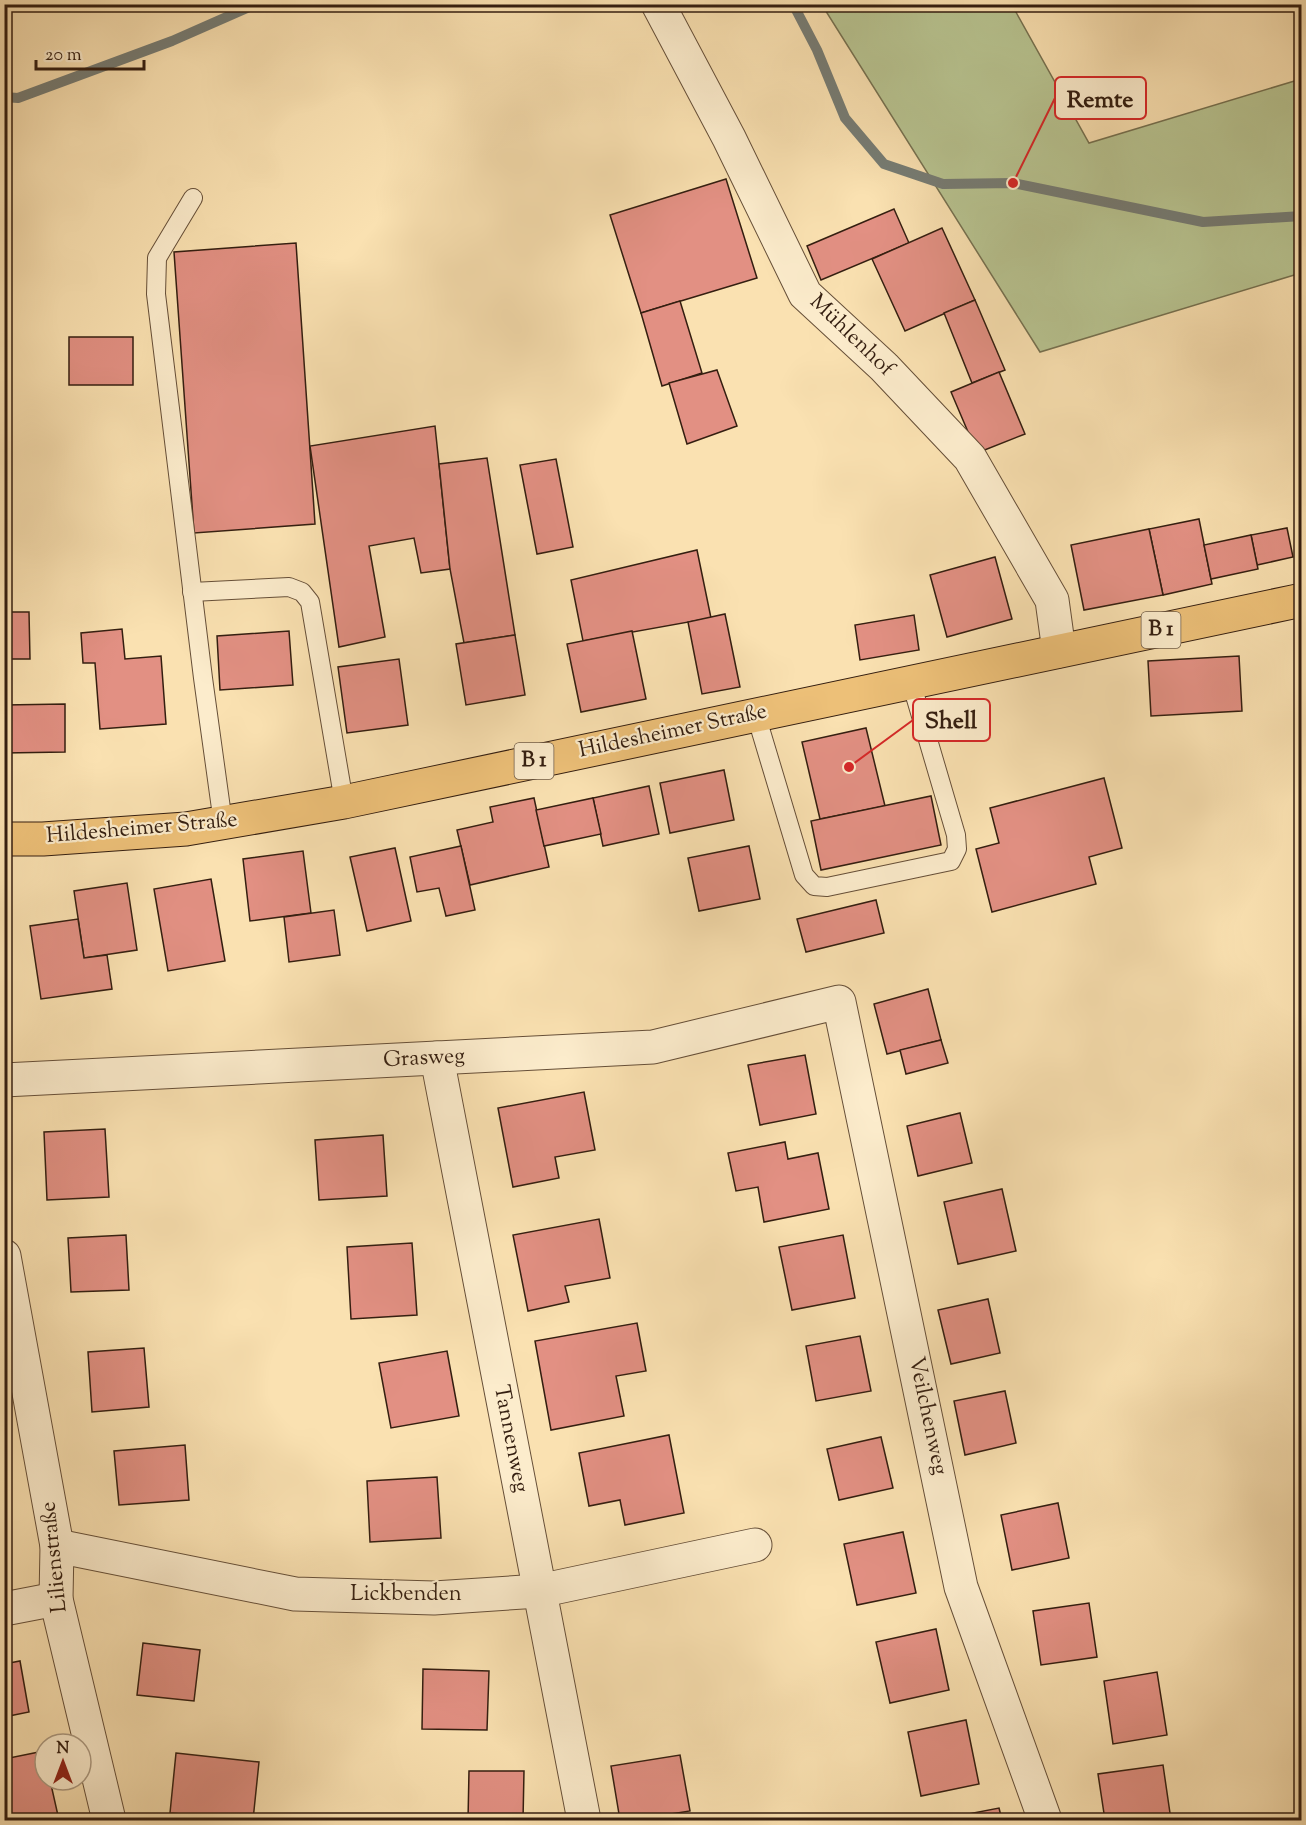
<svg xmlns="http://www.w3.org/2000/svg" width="1306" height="1825" viewBox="0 0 1306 1825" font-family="'Sorts Mill Goudy',serif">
<rect width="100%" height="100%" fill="#fae1b1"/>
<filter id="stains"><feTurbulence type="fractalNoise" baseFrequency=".00333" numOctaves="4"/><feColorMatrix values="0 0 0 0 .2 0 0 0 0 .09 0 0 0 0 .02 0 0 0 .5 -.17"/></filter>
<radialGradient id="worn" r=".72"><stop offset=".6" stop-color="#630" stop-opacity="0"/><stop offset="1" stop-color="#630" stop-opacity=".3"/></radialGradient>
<path fill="#b8c491" stroke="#767150" stroke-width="1.5" d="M822,5H1012L1089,143L1301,79V273L1040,352Z"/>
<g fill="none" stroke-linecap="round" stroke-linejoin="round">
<g stroke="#767c74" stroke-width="10">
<path d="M793,4L817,50L845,118L884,164L943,184L1013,183L1203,222L1302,216"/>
<path d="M4,97L18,98L172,41L256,4"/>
</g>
</g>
<g fill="#e29083" stroke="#341e10" stroke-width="1.5">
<path d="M726,179L757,278L641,313L610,215Z"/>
<path d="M894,209L909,243L821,280L807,246Z"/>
<path d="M942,228L975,300L905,331L872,259Z"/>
<path d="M296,243L315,524L194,533L174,252Z"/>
<path d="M975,300L1005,370L972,383L944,313Z"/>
<path d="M680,301L702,373L662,386L641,313Z"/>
<rect x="69" y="337" width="64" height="48"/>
<path d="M717,370L737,426L687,444L669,383Z"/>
<path d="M999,372L1025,434L977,453L951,392Z"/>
<path d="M435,426L450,569L421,573L414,538L369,546L385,637L339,647L310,446Z"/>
<path d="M487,458L515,635L464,643L450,569L439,464Z"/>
<path d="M556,459L573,547L537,554L520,465Z"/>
<path d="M1199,519L1212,584L1163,595L1149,529Z"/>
<path d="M1287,528L1293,557L1257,565L1251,535Z"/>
<path d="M1149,529L1163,595L1084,610L1071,545Z"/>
<path d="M1251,535L1258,569L1211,579L1204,545Z"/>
<path d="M697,550L711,618L583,641L571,580Z"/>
<path d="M995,557L1012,619L947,637L930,575Z"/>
<path d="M4,612H29L30,659H4Z"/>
<path d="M725,614L740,687L702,694L688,622Z"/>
<path d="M914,615L919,650L860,660L855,625Z"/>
<path d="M122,629L125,659L161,656L166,724L100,729L95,663H83L81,633Z"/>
<path d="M289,631L293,685L220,690L217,636Z"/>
<path d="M632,631L646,699L581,712L567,644Z"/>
<path d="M515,635L525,695L466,705L456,644Z"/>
<path d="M1239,656L1242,711L1151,716L1148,661Z"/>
<path d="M399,659L408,725L347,733L338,667Z"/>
<path d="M65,704V752L4,753V705Z"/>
<path d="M866,728L885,806L820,819L802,742Z"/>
<path d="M724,770L734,820L670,833L660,783Z"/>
<path d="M1104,778L1122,848L1089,857L1096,884L992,912L976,849L999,843L990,808Z"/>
<path d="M649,786L659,834L603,846L593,798Z"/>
<path d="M931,796L941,845L821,870L811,821Z"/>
<path d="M534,798L549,867L470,885L457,830L493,822L490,807Z"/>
<path d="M593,798L601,834L544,846L536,810Z"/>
<path d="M461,846L475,910L446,916L439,888L417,892L410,857Z"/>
<path d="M749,846L760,899L699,911L688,858Z"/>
<path d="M395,848L411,921L367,931L350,857Z"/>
<path d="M303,851L311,913L250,921L243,859Z"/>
<path d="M211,879L225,961L168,971L154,889Z"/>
<path d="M127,883L137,950L84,958L74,891Z"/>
<path d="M876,900L884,933L806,952L797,919Z"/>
<path d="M334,910L340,955L289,962L284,917Z"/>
<path d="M78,919L84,958L107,955L112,989L41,999L30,926Z"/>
<path d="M928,989L941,1040L887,1054L874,1004Z"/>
<path d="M941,1040L948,1063L906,1074L900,1050Z"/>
<path d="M805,1055L816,1114L760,1125L748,1065Z"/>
<path d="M584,1092L595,1150L555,1157L559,1178L513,1187L498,1108Z"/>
<path d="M960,1113L972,1163L918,1176L907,1126Z"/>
<path d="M105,1129L109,1197L47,1200L44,1132Z"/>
<path d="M383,1135L387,1196L319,1200L315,1140Z"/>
<path d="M785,1142L788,1159L818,1153L829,1209L764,1222L758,1187L736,1191L728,1153Z"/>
<path d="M1002,1189L1016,1251L958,1264L944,1202Z"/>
<path d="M599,1219L610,1278L565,1286L569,1302L528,1311L513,1235Z"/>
<path d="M126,1235L129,1290L71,1292L68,1238Z"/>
<path d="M843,1235L855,1298L792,1310L779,1247Z"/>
<path d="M412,1243L417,1315L351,1319L347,1247Z"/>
<path d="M988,1299L1000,1353L951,1364L938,1310Z"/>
<path d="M637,1323L646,1371L616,1376L624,1416L551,1430L535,1341Z"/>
<path d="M860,1336L871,1391L816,1401L806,1346Z"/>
<path d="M144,1348L149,1407L92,1412L88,1352Z"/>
<path d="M447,1351L459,1416L391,1428L379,1363Z"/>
<path d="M1005,1391L1016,1443L965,1455L954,1401Z"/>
<path d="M669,1435L684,1513L625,1525L620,1500L589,1506L579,1453Z"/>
<path d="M881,1437L893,1488L839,1500L827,1449Z"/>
<path d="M185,1445L189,1500L119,1505L114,1451Z"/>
<path d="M437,1477L441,1538L370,1542L367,1481Z"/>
<path d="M1058,1503L1069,1558L1012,1570L1001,1515Z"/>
<path d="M903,1532L916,1593L857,1605L844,1544Z"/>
<path d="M1089,1603L1097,1657L1041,1665L1033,1611Z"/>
<path d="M936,1629L949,1690L890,1703L876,1642Z"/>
<path d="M143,1643L200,1650L194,1701L137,1695Z"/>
<path d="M20,1661L29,1712L4,1717V1664Z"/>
<path d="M423,1669L489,1671L487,1730L422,1729Z"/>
<path d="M1157,1672L1167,1735L1113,1744L1104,1681Z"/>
<path d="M966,1720L979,1784L921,1796L908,1732Z"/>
<path d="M44,1751L45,1780H50L59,1820H4V1759Z"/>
<path d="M176,1753L259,1762L253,1820L170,1813Z"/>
<path d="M680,1755L690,1811L633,1820H620L611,1766Z"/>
<path d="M1163,1765L1171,1820H1105L1098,1774Z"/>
<path d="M469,1771H524L523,1820H468Z"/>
<path d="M999,1808L1002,1820H937Z"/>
</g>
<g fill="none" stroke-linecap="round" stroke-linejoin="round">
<g stroke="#664f38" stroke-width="20">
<g id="service">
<path d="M193,198L157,258L156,294L203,678L223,823"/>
<path d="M192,592L289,587L302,592L310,602L344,802"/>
<path d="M756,715L804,875L814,886L827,887L951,861L957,849L956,835L911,682"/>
</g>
</g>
<g stroke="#664f38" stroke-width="35">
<g id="minor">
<path d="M658,4L729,138L805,294L884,367L970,458L1052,600L1059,651"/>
<path d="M437,1058L584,1820"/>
<path d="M4,1080L653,1047L839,1002L961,1587L1045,1820"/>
<path d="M4,1256L57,1546L56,1599L109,1820"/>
<path d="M57,1546L295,1594L434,1598L539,1591L755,1545"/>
<path d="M4,1609L56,1599"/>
</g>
</g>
<g stroke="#341e10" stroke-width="35">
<path id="primary" d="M4,839H43L186,829L344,802L1302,600"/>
</g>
<use href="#service" stroke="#fceccc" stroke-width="18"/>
<use href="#minor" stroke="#fceccc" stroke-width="33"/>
<use href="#primary" stroke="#edc078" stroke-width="33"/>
</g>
<g text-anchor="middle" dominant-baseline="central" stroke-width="4.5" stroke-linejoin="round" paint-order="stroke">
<g fill="#fceccc" stroke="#705c48" stroke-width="1.5">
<rect x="1141.5" y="612" width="39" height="36" rx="4.5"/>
<rect x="514.5" y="743" width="39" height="36" rx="4.5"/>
</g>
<g font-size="21" font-weight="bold" fill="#341e10">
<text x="1161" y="630">B 1</text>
<text x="534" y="761">B 1</text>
</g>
<g font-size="22" fill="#341e10" stroke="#fceccc">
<text transform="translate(851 336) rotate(44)">Mühlenhof</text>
<text transform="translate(673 732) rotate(-12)">Hildesheimer Straße</text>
<text transform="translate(142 829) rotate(-5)">Hildesheimer Straße</text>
<text transform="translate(424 1059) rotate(-3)">Grasweg</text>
<text transform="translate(927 1416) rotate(78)">Veilchenweg</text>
<text transform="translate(510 1439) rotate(79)">Tannenweg</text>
<text transform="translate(55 1557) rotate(-96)">Lilienstraße</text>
<text x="406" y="1595">Lickbenden</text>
</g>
</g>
<path fill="none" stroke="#d62828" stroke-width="2" d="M1013 183L1055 98M849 767L913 720"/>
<g fill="#d62828" stroke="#fceccc" stroke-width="2">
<circle cx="1013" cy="183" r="6"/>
<circle cx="849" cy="767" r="6"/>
</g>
<g fill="#fceccc" stroke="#d62828" stroke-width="2">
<rect x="1055" y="77" width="91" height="42" rx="6"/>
<rect x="913" y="699" width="77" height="42" rx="6"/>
</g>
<g font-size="24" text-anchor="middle" font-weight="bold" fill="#341e10">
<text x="1100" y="107">Remte</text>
<text x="951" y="728">Shell</text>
</g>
<rect width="1306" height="1825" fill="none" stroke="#fae1b1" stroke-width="24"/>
<rect x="6" y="6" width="1294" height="1813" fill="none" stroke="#341e10" stroke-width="3"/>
<rect x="12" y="12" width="1282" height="1801" fill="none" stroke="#341e10" stroke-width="1.5"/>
<g transform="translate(63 1762)"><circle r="28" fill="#fceccc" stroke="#ac9a81" stroke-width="1.5"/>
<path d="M0-4.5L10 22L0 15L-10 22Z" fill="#8f2418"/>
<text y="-9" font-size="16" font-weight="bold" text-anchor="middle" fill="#341e10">N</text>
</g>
<path d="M36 60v9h108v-9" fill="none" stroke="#341e10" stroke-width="3"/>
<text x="45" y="60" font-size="18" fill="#341e10" stroke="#fceccc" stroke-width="4.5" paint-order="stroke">20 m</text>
<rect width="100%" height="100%" filter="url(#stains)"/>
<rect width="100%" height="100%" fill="url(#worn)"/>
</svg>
